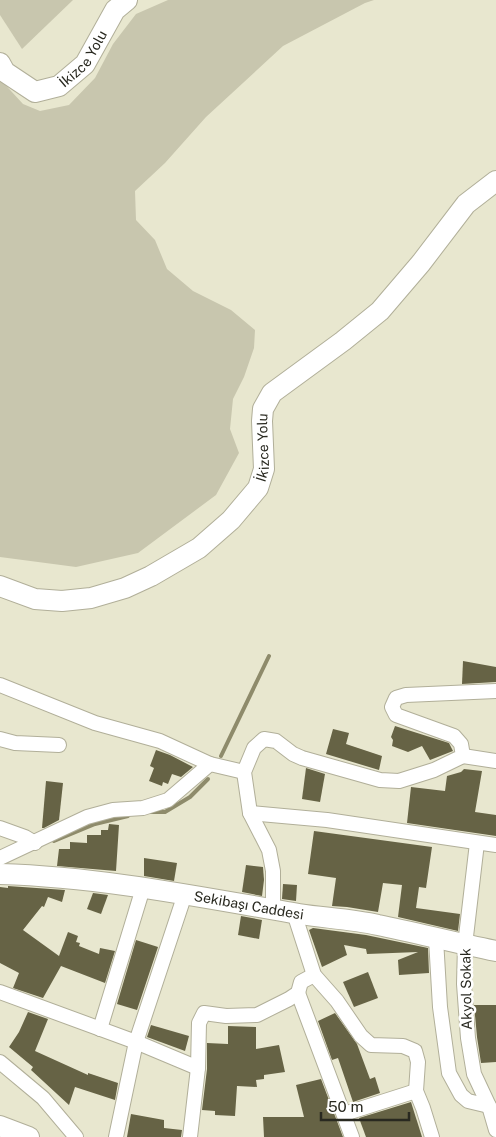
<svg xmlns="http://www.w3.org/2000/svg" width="496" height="1137" viewBox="0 0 496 1137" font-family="'Public Sans',sans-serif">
<rect width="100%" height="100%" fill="#e8e7cf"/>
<g fill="#c8c6ae">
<path d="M0,0H73L22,49L0,15Z"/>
<path d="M168,0H374L365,3L283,46L206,117L165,163L135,191L136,220L155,240L167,269L193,291L231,310L255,330L254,348L244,377L233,399L230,429L239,453L216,495L138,553L76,567L0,557V79L23,104L40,111L69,105L95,78L113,44L136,14Z"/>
</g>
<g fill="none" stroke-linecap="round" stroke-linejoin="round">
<g stroke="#8e8b6b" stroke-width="4">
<path d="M221,756L269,656"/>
<path d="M150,812H165L190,797L208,779"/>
<path d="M54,841L95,824L128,816"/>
</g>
</g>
<g fill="#666345">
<path d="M463,661L496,667V682L462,684Z"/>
<path d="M395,726L449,743L453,751L430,760L422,746L408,752L392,746L393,740L391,737Z"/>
<path d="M333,729L349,733L346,744L382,756L379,770L326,754Z"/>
<path d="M156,750L170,755L193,767L181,777L172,774L168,784L163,782L162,786L149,781L154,768L150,766Z"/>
<path d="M306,768L325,774L320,802L302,799Z"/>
<path d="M464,769L482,771L475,812L496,815V836L407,823L411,787L445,791L447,776L461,772Z"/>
<path d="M46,781L63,783L59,820L44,828H42Z"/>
<path d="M109,824L119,825L116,871L57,866L59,849H70V842L87,843V835H101V830H108Z"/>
<path d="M314,831L432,847L426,888L419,887L416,908L460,914L458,931L398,917L402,885L383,883L378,912L347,907L332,906L336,878L308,874Z"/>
<path d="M144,858L177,863L174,881L144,876Z"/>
<path d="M246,865L263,867L264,880L262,896L242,892Z"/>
<path d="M283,884L297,885L296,901L282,899Z"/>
<path d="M8,886L65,890L62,902L48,897L44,907L42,906L23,930L59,956L68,932L78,936L76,942L80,943L79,946L99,954L100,948L115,951L105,983L61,966L43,998L13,988L19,973L0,963V887L8,888Z"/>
<path d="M93,893L108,895L101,914L87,909Z"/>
<path d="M241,916L262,920L259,939L238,935Z"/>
<path d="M313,928L366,935L428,948L429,973L399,975L398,960L418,952L367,954L366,949L344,945L347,955L322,967L309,930Z"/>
<path d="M136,940L158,947L137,1010L117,1004Z"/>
<path d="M368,972L378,998L354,1007L343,982Z"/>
<path d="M474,1005H496V1062L481,1063L477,1037Z"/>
<path d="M28,1012L48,1019L35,1051L88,1075V1073L118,1083L115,1100L75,1087L69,1105L31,1070L33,1067L9,1047L19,1032Z"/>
<path d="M335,1013L357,1044L370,1079L375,1077L380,1093L353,1102L338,1058L332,1060L318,1021Z"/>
<path d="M151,1025L189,1036L185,1051L147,1037Z"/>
<path d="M228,1026L256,1027V1049L279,1045L285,1072L264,1075V1079L256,1080L257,1087L237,1086L235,1116L215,1115V1111L202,1110L207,1069V1043L228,1044Z"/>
<path d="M321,1079L343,1137H264L263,1117H304L296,1085Z"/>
<path d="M411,1102L422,1137H366L359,1118Z"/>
<path d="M131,1114L164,1120V1128L182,1130L181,1137H127Z"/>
</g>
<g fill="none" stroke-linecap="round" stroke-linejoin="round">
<g stroke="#b1af99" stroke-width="16">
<g id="street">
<path d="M0,685L95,723L160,741L210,764"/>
<path d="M0,739L15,743L59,745"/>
<path d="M463,756L496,761"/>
<path d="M250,813L327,820L496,845"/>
<path d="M0,828L25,837L35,843"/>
<path d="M477,843L465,945L464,984L468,1038L474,1074L489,1106L496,1130"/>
<path d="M0,858L87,817L113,810L143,808L168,800L210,764L244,772"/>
<path d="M273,908V871L269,850L250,813L244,772L254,748L264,739L276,741L293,754L302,758L380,780L399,781L434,770L463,756L461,744L454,736L396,715L392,707L396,698L406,695L496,691"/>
<path d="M294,913L314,975L337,1001L361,1036L371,1045L403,1046L415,1051L418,1062L416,1091L423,1108L432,1137"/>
<path d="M436,939L440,1007L449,1073L461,1095L468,1101L489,1106"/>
<path d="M0,992L136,1042L198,1068"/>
<path d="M298,993L352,1137"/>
<path d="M100,1029L143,888"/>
<path d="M0,1062L43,1098L76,1137"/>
<path d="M344,1114L416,1091"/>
<path d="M116,1137L136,1042L185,894"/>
<path d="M190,1137L198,1068L199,1023L204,1013L226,1016L257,1015L289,999L298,993L301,982L314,975"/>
</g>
</g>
<g stroke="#b1af99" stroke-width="22">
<g id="secondary">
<path id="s1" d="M0,63L5,72L35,92L59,86L85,64L115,10L127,0"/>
<path id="s2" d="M0,586L35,599L62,601L91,598L125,588L151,576L199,548L231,520L258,488L264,469L262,421L263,409L272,393L343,341L380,311L421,263L466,204L496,181"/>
<path id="s3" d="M0,874C101,877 200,897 299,914C325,918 352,919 378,925C417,933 456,943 496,951"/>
<path d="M0,1126L29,1137"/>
</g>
</g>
<use href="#street" stroke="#fff" stroke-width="14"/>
<use href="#secondary" stroke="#fff" stroke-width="20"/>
</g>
<g text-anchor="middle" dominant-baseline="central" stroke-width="5" stroke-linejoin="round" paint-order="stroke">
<g font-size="14" fill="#292920" stroke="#fff">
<text stroke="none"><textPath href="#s1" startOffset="108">İkizce Yolu</textPath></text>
<text stroke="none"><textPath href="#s2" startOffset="339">İkizce Yolu</textPath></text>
<text stroke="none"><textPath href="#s3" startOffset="251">Sekibaşı Caddesi</textPath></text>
<text transform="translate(466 989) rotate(-91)">Akyol Sokak</text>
</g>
</g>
<path d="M321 1112v8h88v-8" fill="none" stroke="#292920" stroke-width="2.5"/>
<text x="328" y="1112" font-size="15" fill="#292920" stroke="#ffffff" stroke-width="4" paint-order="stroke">50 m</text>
</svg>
